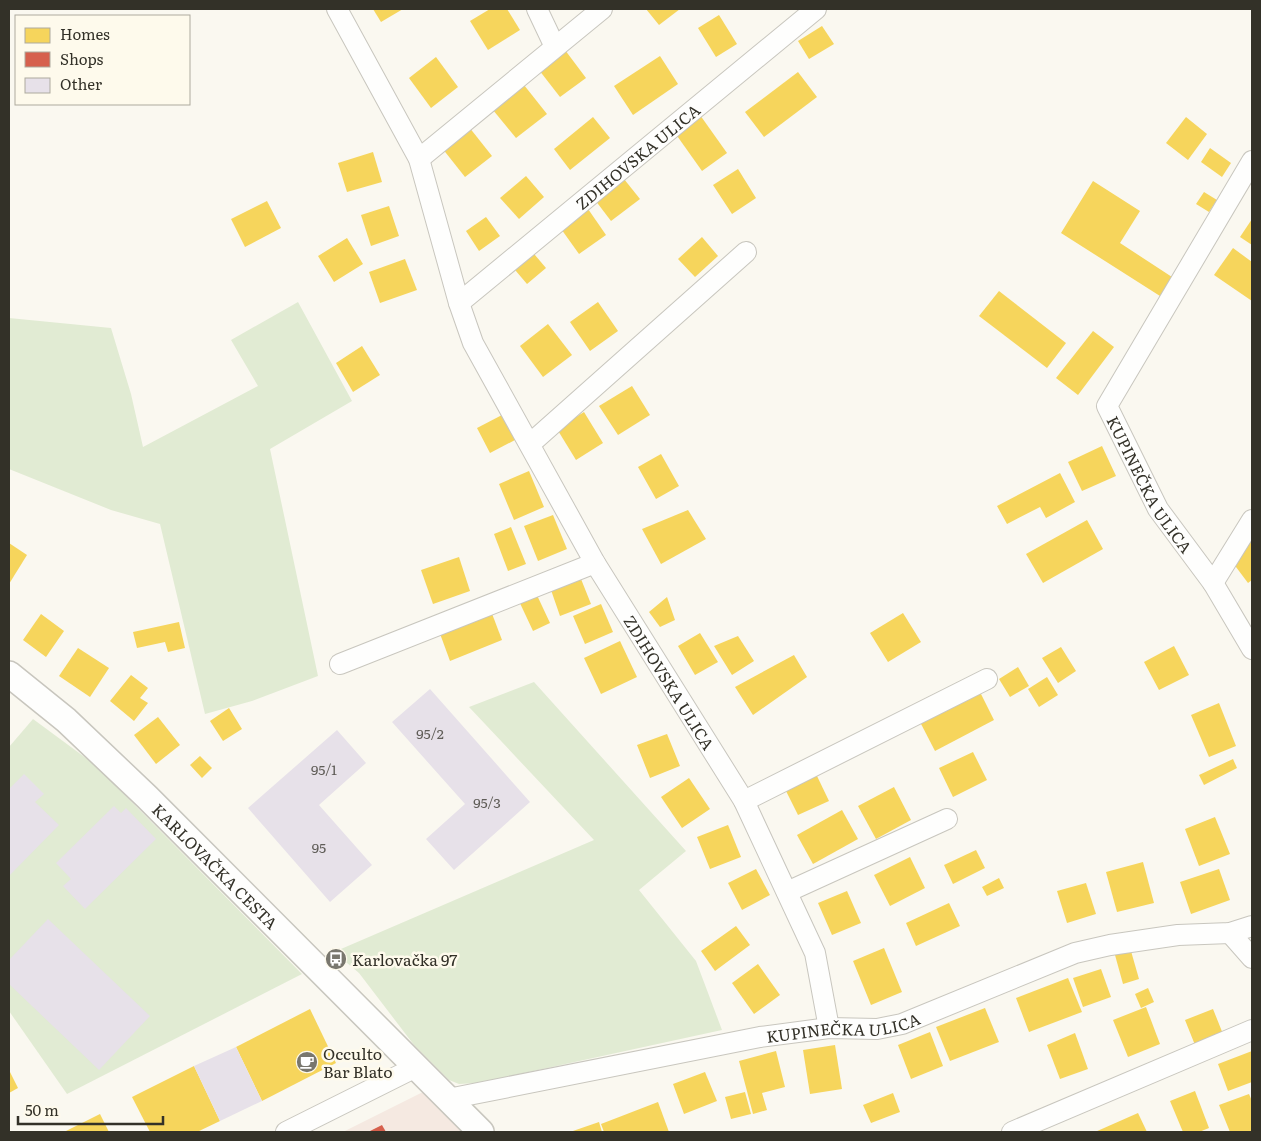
<svg xmlns="http://www.w3.org/2000/svg" width="1261" height="1141" viewBox="0 0 1261 1141" font-family="Literata,serif">
<rect width="100%" height="100%" fill="#faf8f0"/>
<path fill="#f5e9e1" d="M425,1091L465,1131L343,1132Z"/>
<g fill="#e1ebd3">
<path d="M298,302L352,401L270,449L318,676L252,701L205,714L160,524L111,510L9,469V318L111,328L131,394L143,447L258,386L231,340Z"/>
<path d="M534,682L686,851L639,890L696,961L722,1030L478,1083L459,1084L449,1080L414,1045L359,973L334,952L594,840L469,707Z"/>
<path d="M33,719L94,764L302,974L67,1094L9,1011V747Z"/>
</g>
<g fill="#f6d55c">
<path d="M373,9H403L381,22Z"/>
<path d="M490,9H507L520,30L488,50L470,21Z"/>
<path d="M646,9H680L659,25Z"/>
<path d="M719,15L737,44L716,57L698,28Z"/>
<path d="M822,26L834,44L809,59L798,41Z"/>
<path d="M565,50L586,78L560,97L539,70Z"/>
<path d="M660,56L678,84L633,115L614,86Z"/>
<path d="M436,57L458,87L431,108L409,78Z"/>
<path d="M798,72L817,97L764,137L745,112Z"/>
<path d="M524,85L547,114L516,138L493,110Z"/>
<path d="M700,115L727,153L702,171L675,133Z"/>
<path d="M593,117L610,138L570,170L554,149Z"/>
<path d="M1186,117L1207,134L1188,160L1166,143Z"/>
<path d="M469,127L492,156L465,177L442,148Z"/>
<path d="M1210,148L1231,163L1222,177L1201,162Z"/>
<path d="M373,152L382,182L347,192L338,163Z"/>
<path d="M738,169L756,198L732,214L713,185Z"/>
<path d="M620,174L640,199L611,221L592,196Z"/>
<path d="M526,176L544,197L519,219L500,198Z"/>
<path d="M1093,181L1140,211L1120,243L1172,277L1160,296L1061,233Z"/>
<path d="M1204,192L1217,200L1209,212L1196,204Z"/>
<path d="M267,201L281,228L245,247L231,219Z"/>
<path d="M389,206L399,236L371,246L361,215Z"/>
<path d="M586,206L606,235L579,254L559,226Z"/>
<path d="M486,217L500,236L479,251L466,231Z"/>
<path d="M1252,219V245L1240,237Z"/>
<path d="M702,237L718,256L695,277L678,259Z"/>
<path d="M347,238L363,264L334,282L318,256Z"/>
<path d="M529,248L546,268L527,284L510,264Z"/>
<path d="M1233,248L1252,262V301L1214,275Z"/>
<path d="M405,259L417,290L380,303L369,272Z"/>
<path d="M999,291L1066,343L1047,368L979,316Z"/>
<path d="M598,302L618,331L590,351L570,322Z"/>
<path d="M548,324L572,355L543,377L520,346Z"/>
<path d="M1093,331L1114,347L1078,395L1056,378Z"/>
<path d="M362,346L380,375L353,392L336,363Z"/>
<path d="M632,386L650,415L618,435L599,406Z"/>
<path d="M584,412L603,443L576,460L557,429Z"/>
<path d="M502,415L515,440L490,453L477,428Z"/>
<path d="M1102,446L1116,476L1082,491L1068,462Z"/>
<path d="M661,454L679,486L656,499L638,467Z"/>
<path d="M529,471L544,507L514,520L499,484Z"/>
<path d="M1060,473L1075,502L1046,518L1040,507L1007,524L997,506Z"/>
<path d="M688,510L706,539L661,564L642,529Z"/>
<path d="M553,515L567,549L538,561L524,526Z"/>
<path d="M1087,520L1103,549L1043,583L1026,554Z"/>
<path d="M511,527L526,564L508,571L494,534Z"/>
<path d="M1252,541V580L1248,583L1230,559Z"/>
<path d="M9,543L27,555L9,584Z"/>
<path d="M459,557L470,591L433,604L421,570Z"/>
<path d="M581,579L591,604L560,616L551,590Z"/>
<path d="M535,591L550,623L533,631L518,599Z"/>
<path d="M667,597L675,620L660,627L649,612Z"/>
<path d="M601,604L613,632L585,644L573,616Z"/>
<path d="M491,611L502,640L450,661L439,631Z"/>
<path d="M903,613L921,642L888,662L870,633Z"/>
<path d="M41,614L64,631L46,657L23,640Z"/>
<path d="M179,622L185,648L168,652L165,642L137,648L133,632Z"/>
<path d="M700,633L718,662L695,675L678,646Z"/>
<path d="M738,636L754,661L732,675L714,646Z"/>
<path d="M620,641L637,677L601,694L584,658Z"/>
<path d="M1174,646L1189,675L1159,690L1144,662Z"/>
<path d="M1061,647L1076,671L1058,683L1042,658Z"/>
<path d="M78,648L109,668L90,697L59,676Z"/>
<path d="M794,655L807,677L753,715L735,687Z"/>
<path d="M1018,667L1029,686L1010,697L999,679Z"/>
<path d="M131,675L148,688L140,698L148,703L134,721L110,701Z"/>
<path d="M1047,677L1058,695L1039,707L1028,689Z"/>
<path d="M979,690L994,720L935,751L919,720Z"/>
<path d="M1219,703L1236,746L1209,757L1191,715Z"/>
<path d="M229,708L242,729L223,741L210,721Z"/>
<path d="M158,717L180,745L156,764L134,735Z"/>
<path d="M667,734L680,766L650,778L637,745Z"/>
<path d="M973,752L987,780L953,797L939,768Z"/>
<path d="M200,756L212,768L202,778L190,765Z"/>
<path d="M1233,759L1237,768L1204,785L1199,775Z"/>
<path d="M817,776L829,801L798,815L786,791Z"/>
<path d="M689,778L710,809L682,828L661,797Z"/>
<path d="M894,787L911,820L876,839L858,806Z"/>
<path d="M842,810L858,839L813,864L797,835Z"/>
<path d="M1215,817L1230,854L1199,866L1185,829Z"/>
<path d="M728,825L741,857L710,869L697,837Z"/>
<path d="M976,850L985,868L953,884L944,865Z"/>
<path d="M910,857L925,888L890,906L874,875Z"/>
<path d="M1143,862L1154,903L1117,912L1106,872Z"/>
<path d="M756,869L770,895L742,910L728,883Z"/>
<path d="M1219,869L1230,900L1191,914L1180,882Z"/>
<path d="M999,878L1004,888L987,896L982,887Z"/>
<path d="M1086,883L1096,914L1067,923L1057,891Z"/>
<path d="M847,891L861,923L832,935L818,903Z"/>
<path d="M949,903L960,926L916,946L906,923Z"/>
<path d="M736,926L750,945L715,971L701,951Z"/>
<path d="M884,948L902,992L871,1005L853,961Z"/>
<path d="M1131,951L1139,979L1123,984L1115,955Z"/>
<path d="M758,964L780,995L754,1014L732,983Z"/>
<path d="M1101,969L1111,997L1083,1007L1073,978Z"/>
<path d="M1068,978L1082,1012L1029,1032L1016,998Z"/>
<path d="M1148,988L1154,1002L1141,1008L1135,994Z"/>
<path d="M1146,1007L1160,1044L1128,1057L1113,1020Z"/>
<path d="M985,1008L999,1042L950,1061L936,1027Z"/>
<path d="M310,1009L336,1063L262,1101L236,1047Z"/>
<path d="M1213,1009L1223,1034L1195,1045L1185,1020Z"/>
<path d="M930,1032L943,1066L911,1079L898,1045Z"/>
<path d="M1075,1033L1088,1069L1060,1079L1047,1045Z"/>
<path d="M835,1045L842,1089L810,1094L803,1050Z"/>
<path d="M776,1051L785,1087L762,1093L767,1110L753,1114L739,1061Z"/>
<path d="M1252,1051V1082L1228,1091L1218,1064Z"/>
<path d="M194,1066L220,1121L197,1132H150L132,1097Z"/>
<path d="M9,1070L18,1088L9,1093Z"/>
<path d="M705,1072L717,1101L684,1114L673,1084Z"/>
<path d="M1195,1091L1209,1128L1199,1132H1183L1170,1101Z"/>
<path d="M745,1092L751,1114L731,1119L725,1097Z"/>
<path d="M893,1093L900,1112L871,1123L863,1105Z"/>
<path d="M1249,1094L1252,1101V1132H1230L1219,1105Z"/>
<path d="M658,1102L669,1132H604L601,1124Z"/>
<path d="M1138,1113L1147,1132H1095Z"/>
<path d="M100,1114L109,1132H64Z"/>
<path d="M599,1122L602,1132H570Z"/>
</g>
<path fill="#d6604d" d="M382,1125L386,1132H368Z"/>
<g fill="#e7e1e9">
<path d="M430,689L530,802L454,870L426,839L465,804L392,722Z"/>
<path d="M337,730L366,763L319,805L372,865L330,902L248,808Z"/>
<path d="M24,774L44,794L35,802L59,825L9,876V789Z"/>
<path d="M114,806L121,813L126,808L156,839L85,909L63,886L71,879L56,863Z"/>
<path d="M48,919L150,1016L99,1070L9,984V960Z"/>
<path d="M236,1047L262,1101L220,1121L194,1066Z"/>
</g>
<g fill="none" stroke-linecap="round" stroke-linejoin="round">
<g stroke="#c8c6be" stroke-width="22">
<g id="minor">
<path id="s1" d="M337,9L419,159L459,303L473,343L595,563L744,801L815,953L829,1028"/>
<path d="M537,9L555,47"/>
<path d="M419,159L602,9"/>
<path id="s2" d="M1252,161L1107,406L1158,509L1213,583L1252,649"/>
<path id="s3" d="M459,303L816,9"/>
<path d="M530,444L746,252"/>
<path d="M1213,583L1252,520"/>
<path d="M340,664L595,563"/>
<path d="M744,801L987,679"/>
<path d="M787,892L947,819"/>
<path d="M1230,933L1252,958"/>
<path id="s4" d="M448,1099L760,1037L829,1028L877,1029L902,1024L1075,953L1110,945L1178,935L1230,933L1252,926"/>
<path d="M286,1132L416,1067"/>
<path d="M1012,1132L1252,1030"/>
</g>
</g>
<g stroke="#c8c6be" stroke-width="28">
<g id="tertiary">
<path id="s5" d="M9,674L66,720L147,797L481,1132"/>
</g>
</g>
<use href="#minor" stroke="#fefefd" stroke-width="20"/>
<use href="#tertiary" stroke="#fefefd" stroke-width="25"/>
</g>
<defs>
<g id="bus-disc" transform="scale(1.125)"><circle r="9.5" fill="#79776e" stroke="#fefaec"/><path d="M-5-6H5V4H4V6H2V4H-2V6H-4V4H-5ZM-3.5-4V0h7V-4ZM-3.5 1.2v1.5H-2V1.2ZM2 1.2v1.5H3.5V1.2Z" fill="#fff"/></g>
<g id="cafe-disc" transform="scale(1.125)"><circle r="9.5" fill="#79776e" stroke="#fefaec"/><path d="M-5.5-4.5H6V0H3Q3 3.5 0 3.5H-2.5Q-5.5 3.5-5.5 0ZM3-3.2v2h1.7v-2ZM-6 4.5H4V6H-6Z" fill="#fff"/></g>
</defs>
<g fill-rule="evenodd">
<use href="#bus-disc" x="336" y="959"/>
<use href="#cafe-disc" x="307" y="1062"/>
</g>
<g text-anchor="middle" dominant-baseline="central" stroke-width="5" stroke-linejoin="round" paint-order="stroke">
<g font-size="14" fill="#605d58">
<text x="430" y="733">95/2</text>
<text x="324" y="769">95/1</text>
<text x="487" y="802">95/3</text>
<text x="319" y="847">95</text>
</g>
<g font-size="16" fill="#333128" stroke="#fefaec">
<text stroke="none"><textPath href="#s3" startOffset="231">ZDIHOVSKA ULICA</textPath></text>
<text stroke="none"><textPath href="#s2" startOffset="374">KUPINEČKA ULICA</textPath></text>
<text stroke="none"><textPath href="#s1" startOffset="755">ZDIHOVSKA ULICA</textPath></text>
<text stroke="none"><textPath href="#s5" startOffset="282">KARLOVAČKA CESTA</textPath></text>
<text stroke="none"><textPath href="#s4" startOffset="402">KUPINEČKA ULICA</textPath></text>
</g>
<g font-size="16" fill="#333128" stroke="#fefaec" text-anchor="start">
<text x="352" y="959">Karlovačka 97</text>
<text x="323" y="1053">Occulto<tspan x="323" dy="18">Bar Blato</tspan></text>
</g>
</g>
<rect width="1261" height="1141" fill="none" stroke="#333128" stroke-width="20"/>
<rect x="15" y="15" width="175" height="90" fill="#fefaec" stroke="#adaa9e"/>
<rect x="25" y="28" width="25" height="15" fill="#f6d55c" stroke="#adaa9e"/>
<text x="60" y="40" font-size="15" fill="#333128">Homes</text>
<rect x="25" y="52" width="25" height="15" fill="#d6604d" stroke="#adaa9e"/>
<text x="60" y="65" font-size="15" fill="#333128">Shops</text>
<rect x="25" y="78" width="25" height="15" fill="#e7e1e9" stroke="#adaa9e"/>
<text x="60" y="90" font-size="15" fill="#333128">Other</text>
<path d="M18 1116v8h145v-8" fill="none" stroke="#333128" stroke-width="2.5"/>
<text x="25" y="1116" font-size="15" fill="#333128" stroke="#fefaec" stroke-width="4" paint-order="stroke">50 m</text>
</svg>
